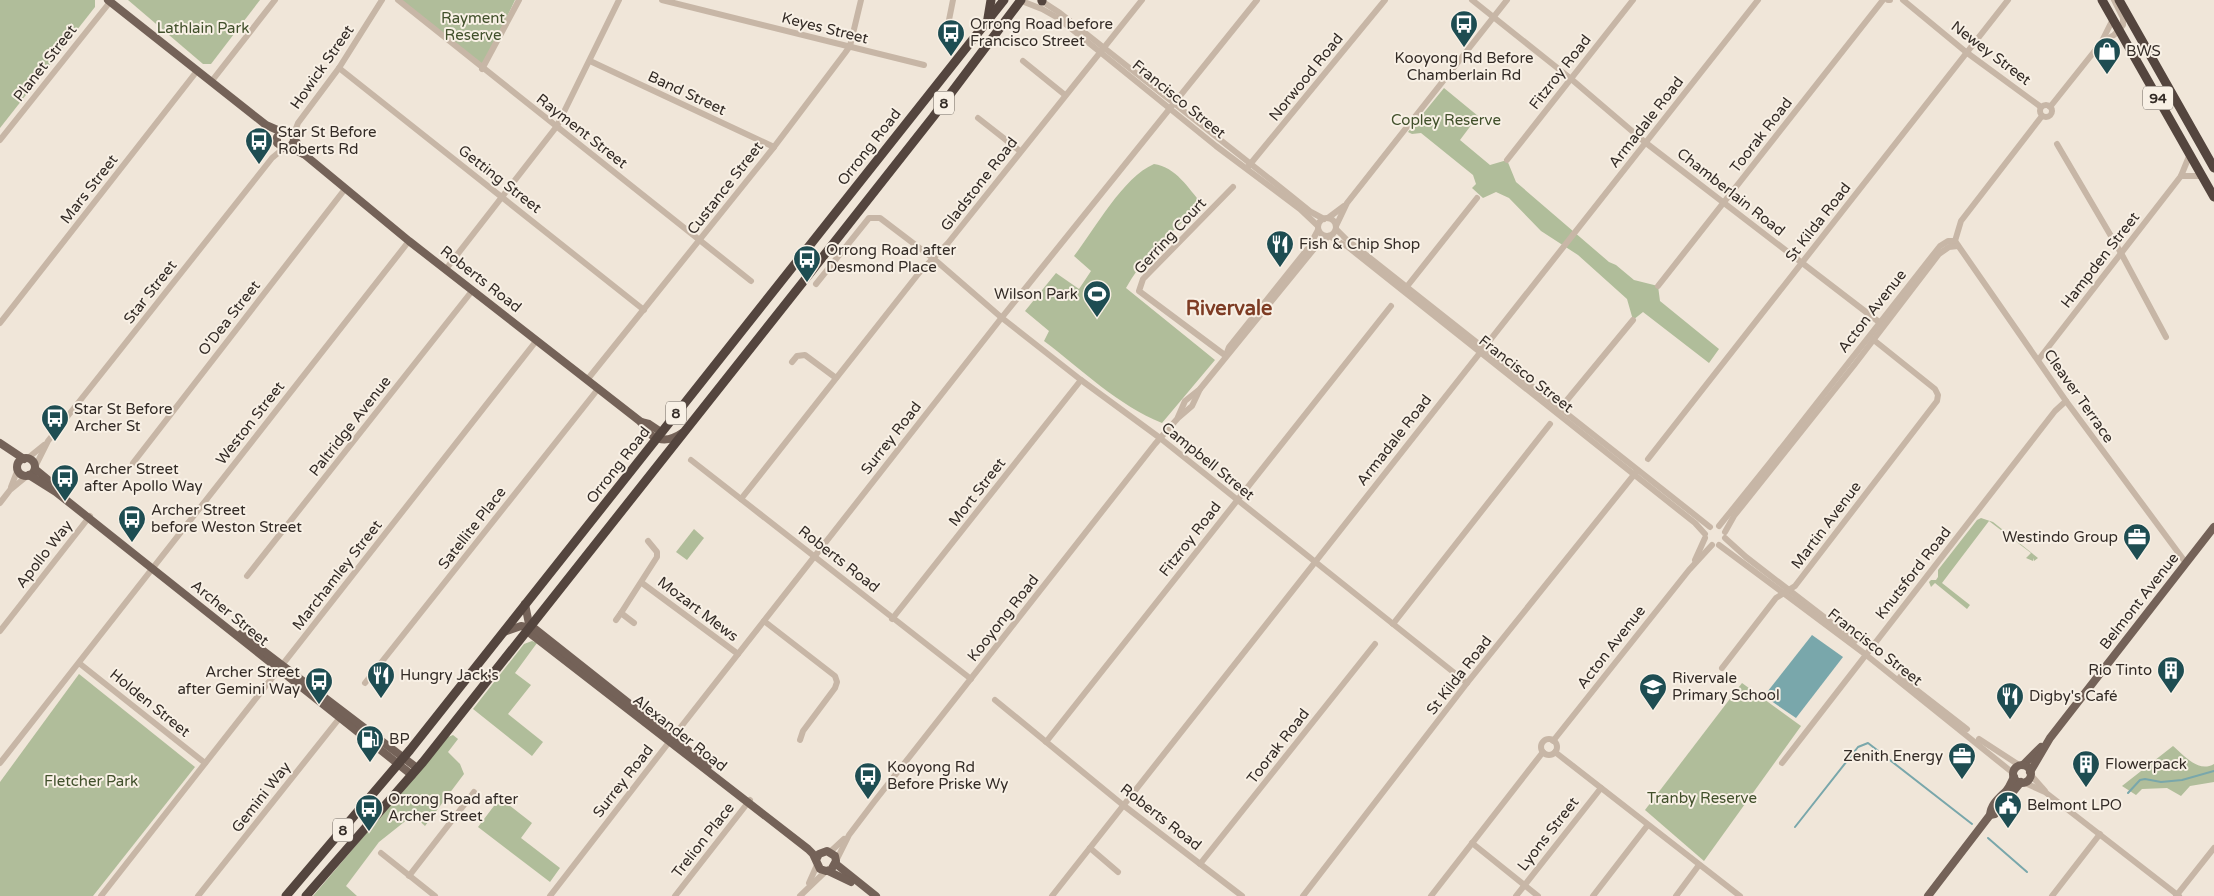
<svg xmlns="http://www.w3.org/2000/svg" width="2214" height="896" viewBox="0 0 2214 896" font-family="'Varela Round',sans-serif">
<rect width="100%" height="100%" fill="#f0e6d9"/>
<g fill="#b0bd9a">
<path d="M0,0H95V7L0,128Z"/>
<path d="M128,0H260L211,64H203Z"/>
<path d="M398,0H515L482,69Z"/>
<path d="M1444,88L1478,116L1460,140L1490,165L1507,160L1516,182L1609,262L1616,265L1634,280L1658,286L1660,301L1719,349L1709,363L1643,312L1633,320L1627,299L1578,255L1541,231L1509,198L1496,192L1483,198L1472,188L1476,184L1473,175L1421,133L1412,134L1408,132Z"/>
<path d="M1154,164C1176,167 1188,188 1202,204C1174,230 1144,255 1126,288L1215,360L1162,423C1119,406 1081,369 1044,341L1049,331L1025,311L1056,273L1079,289L1091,271L1074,256C1095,229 1123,177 1154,164Z"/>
<path d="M1981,518L1993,522L2038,558L2034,561L2033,558V561L2026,558L2031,553L1989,521L1942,583L1970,605L1967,609L1935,583L1931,587L1929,582L1931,580H1936L1938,577V570L1977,520Z"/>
<path d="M694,529L704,538L687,560L676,552Z"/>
<path d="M532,641L537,643L515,673L531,685L508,714L543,742L532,756L473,709L524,644Z"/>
<path d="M79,674L195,767L93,896H0V782Z"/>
<path d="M1742,683L1801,726L1704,861L1645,810Z"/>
<path d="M453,735L458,739L448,752L460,764L464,774L425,826L413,815L379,842L346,886L357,896H313L448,737Z"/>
<path d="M2173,746C2185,756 2198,773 2214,764V782L2190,786L2181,796L2167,788L2142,789L2136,795L2122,786Z"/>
<path d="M500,798L532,823L521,838L560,868L550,882L478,827Z"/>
</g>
<path fill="#79a7ab" d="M1812,635L1843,657L1796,718L1764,696Z"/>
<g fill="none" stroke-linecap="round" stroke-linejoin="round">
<g stroke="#79a7ab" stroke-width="2">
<path d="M2128,793L2140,780L2145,779L2161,782L2182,780L2214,771"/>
<path d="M1795,827L1858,747L1868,743L1972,824"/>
<path d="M1988,838L2027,872"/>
</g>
<g stroke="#c7b6a6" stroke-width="6">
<path d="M398,0L751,281"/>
<path d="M662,0L924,65"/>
<path d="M1019,0L1042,9L1058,18L1216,146L1300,209L1318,226"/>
<path d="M1040,0L1060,13L1290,195L1311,212L1324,219"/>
<path d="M1472,0L1570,78L1646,143L1879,322"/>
<path d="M1888,0H1890"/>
<path d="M1903,0L1966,52L2041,107"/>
<path d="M948,25L953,0"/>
<path d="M2102,42L2114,35L2123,25V18L2114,0"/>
<path d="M590,61L774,147"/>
<path d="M1023,61L1065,95"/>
<path d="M339,68L644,310"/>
<path d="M482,69L519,0"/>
<path d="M211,82L275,0"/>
<circle cx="2046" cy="111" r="6"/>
<path d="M2050,107L2101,43L2113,19"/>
<path d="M978,118L1020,151"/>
<path d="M293,136L298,123L339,68L382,0"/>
<path d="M0,140L110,2"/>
<path d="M2057,144L2121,253L2166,337"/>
<path d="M1507,160L1633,0"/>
<path d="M1247,168L1385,0"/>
<path d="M2181,176H2202"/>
<circle cx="1327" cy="227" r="9"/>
<path d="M1328,218L1344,206"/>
<path d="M1336,226L1347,203L1507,0"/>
<path d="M1336,229L1346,239L1710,527"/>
<path d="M1329,236L1348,247L1695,523L1705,534"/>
<path d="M1955,241L2066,401L2186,563"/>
<path d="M1955,241L1961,221L2042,116"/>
<path d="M446,269L557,126L619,0"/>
<path d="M816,284L869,218H880L934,259L1002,318L1081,380L1160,438L1467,683"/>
<path d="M1658,286L1883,0"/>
<path d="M1405,289L1477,198"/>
<path d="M0,323L197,71"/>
<path d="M1226,355L1229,347L1309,247L1318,230"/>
<path d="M1226,356L1139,291L1143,279L1233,187"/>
<path d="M2039,359L2181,176L2190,154"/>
<path d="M792,362L797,356L805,355L836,378"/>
<path d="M587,380L774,147L845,53L850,46L861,0"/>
<path d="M1558,411L1633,320"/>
<path d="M1178,417L1185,401L1200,389L1318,244L1328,237"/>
<path d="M28,458L44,445"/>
<path d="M1648,459L2008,0"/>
<path d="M691,460L971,679"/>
<path d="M133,463L345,189"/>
<path d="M35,467L48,441L272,158L284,148"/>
<path d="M11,487L18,469"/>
<path d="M741,499L919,273L948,243L1142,0"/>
<path d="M0,503L10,490L27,476"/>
<path d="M1719,526L1769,464L1940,246L1948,241H1955"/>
<path d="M1725,532L1734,516L1855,364L1939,254L1949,247L1958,246"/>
<path d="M1725,538L1746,557L1855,641"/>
<path d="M1719,545L1865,654L2013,773"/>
<path d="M1695,560L1705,538"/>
<path d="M247,576L472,291"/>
<path d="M642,583L738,654"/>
<path d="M892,619L1081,380"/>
<path d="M616,620L621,613"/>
<path d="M764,621L835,676L837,682L835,688L803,731L800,740"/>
<path d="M634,623L621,613L657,557V552L648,541"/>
<path d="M1393,624L1550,424"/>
<path d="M0,631L90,516"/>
<path d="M79,663L205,763"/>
<path d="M1722,668L1776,598L1795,586L1937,401L1938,395L1935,389L1870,337"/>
<path d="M1900,677L1967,729"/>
<path d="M365,683L598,389"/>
<path d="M995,700L1123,805L1242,896"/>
<path d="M1979,739L2019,765"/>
<circle cx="1549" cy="747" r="8"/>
<path d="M1553,741L1689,570L1712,545"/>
<path d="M1046,742L1391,306"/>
<path d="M1555,752L1740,896"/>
<path d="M0,763L409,241"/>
<path d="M1782,763L2055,411L2066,401"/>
<path d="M2030,774L2045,791"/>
<path d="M2023,782L2045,792L2179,896"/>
<path d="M1472,843L1538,896"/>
<path d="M1090,848L1118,872"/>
<path d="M830,852L844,839"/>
<path d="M381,853L435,896"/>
<path d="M836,861L849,835L874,802L1155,444L1178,418L1192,406L1200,389"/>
<path d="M1200,864L1375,644"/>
<path d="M409,876L474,792"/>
<path d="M809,883L817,865"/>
<path d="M101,896L537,340"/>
<path d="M198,896L342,715"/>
<path d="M550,896L673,737L999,321L1257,0"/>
<path d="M675,896L750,800"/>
<path d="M800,896L826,871"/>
<path d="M1052,896L1758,0"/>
<path d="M1303,896L1467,683L1637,471"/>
<path d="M1431,896L1543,752"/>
<path d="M1516,896L1601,788"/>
<path d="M1593,896L1647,826"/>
<path d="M1676,896L1699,865"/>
<path d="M2052,896L2100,834"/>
<path d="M2176,896L2214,848"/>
</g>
<g stroke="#746258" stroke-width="8">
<path d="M108,0L266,125L282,132"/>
<path d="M294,141L291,146L284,148L277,143V137L282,132H290L304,154"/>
<path d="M289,147L305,155L409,241L641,422C650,440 665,445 682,433"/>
<path d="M641,422L649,424L661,432"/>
<path d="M0,443L24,459"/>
<circle cx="26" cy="467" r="9"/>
<path d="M35,469L52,483"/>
<path d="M29,475L56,492L412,775"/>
<path d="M525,604L531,634L808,849L813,854L820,869L826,871L831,870L836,861L835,856L827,851L819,854L816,860"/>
<path d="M504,632L521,626L535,629L708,766"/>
<path d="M241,634L417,768"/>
<path d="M2023,765L2041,747"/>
<circle cx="2022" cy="774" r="9"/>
<path d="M2030,772L2050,738L2214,527"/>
<path d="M1990,815C1991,804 1998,799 2006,791C2010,787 2011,782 2014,777"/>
<path d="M836,864L876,896"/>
<path d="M828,871L851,882"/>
<path d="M1928,896L1990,815L1995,814L2021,782"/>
</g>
<g stroke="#54453e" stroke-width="9">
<path d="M1042,0V1"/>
<path d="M2102,0L2214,197"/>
<path d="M2119,0L2214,168"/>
<path d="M988,18L991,0"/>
<path d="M286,896L410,750L1004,0"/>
<path d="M306,896L423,762L803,282L933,117L1021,0"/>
</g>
</g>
<defs>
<g id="bus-pin" transform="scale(1.4375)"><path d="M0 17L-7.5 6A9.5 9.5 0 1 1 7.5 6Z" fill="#1e4d52" stroke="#f8f0e5"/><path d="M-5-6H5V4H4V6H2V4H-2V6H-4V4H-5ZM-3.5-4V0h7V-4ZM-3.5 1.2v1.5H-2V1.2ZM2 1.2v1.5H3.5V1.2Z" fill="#fff"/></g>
<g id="shop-pin" transform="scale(1.4375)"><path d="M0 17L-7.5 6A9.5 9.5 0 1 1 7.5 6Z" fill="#1e4d52" stroke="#f8f0e5"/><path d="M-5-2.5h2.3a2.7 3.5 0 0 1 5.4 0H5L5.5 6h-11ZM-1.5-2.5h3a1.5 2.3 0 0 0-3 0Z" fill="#fff"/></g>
<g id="restaurant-pin" transform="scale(1.4375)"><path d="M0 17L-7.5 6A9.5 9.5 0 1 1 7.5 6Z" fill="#1e4d52" stroke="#f8f0e5"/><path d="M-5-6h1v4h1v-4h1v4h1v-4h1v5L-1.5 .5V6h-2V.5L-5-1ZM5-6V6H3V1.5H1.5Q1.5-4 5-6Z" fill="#fff"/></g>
<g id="stadium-pin" transform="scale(1.4375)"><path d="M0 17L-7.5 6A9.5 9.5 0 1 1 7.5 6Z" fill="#1e4d52" stroke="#f8f0e5"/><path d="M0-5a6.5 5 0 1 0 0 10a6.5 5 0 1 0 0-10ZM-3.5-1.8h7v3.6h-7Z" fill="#fff"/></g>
<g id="office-pin" transform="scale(1.4375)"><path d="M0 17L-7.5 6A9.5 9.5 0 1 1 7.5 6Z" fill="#1e4d52" stroke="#f8f0e5"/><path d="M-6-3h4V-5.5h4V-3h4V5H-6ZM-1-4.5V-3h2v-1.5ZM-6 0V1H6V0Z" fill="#fff"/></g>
<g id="building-pin" transform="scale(1.4375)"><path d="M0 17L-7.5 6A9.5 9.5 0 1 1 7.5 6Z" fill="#1e4d52" stroke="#f8f0e5"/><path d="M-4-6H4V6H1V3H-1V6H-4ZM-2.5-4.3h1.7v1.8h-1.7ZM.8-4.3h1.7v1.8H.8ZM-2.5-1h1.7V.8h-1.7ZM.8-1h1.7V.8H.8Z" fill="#fff"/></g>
<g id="school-pin" transform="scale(1.4375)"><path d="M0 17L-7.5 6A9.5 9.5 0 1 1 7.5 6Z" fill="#1e4d52" stroke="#f8f0e5"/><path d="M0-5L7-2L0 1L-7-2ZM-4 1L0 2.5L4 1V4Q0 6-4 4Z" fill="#fff"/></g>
<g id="fuel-pin" transform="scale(1.4375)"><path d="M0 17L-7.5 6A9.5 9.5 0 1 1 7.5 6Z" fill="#1e4d52" stroke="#f8f0e5"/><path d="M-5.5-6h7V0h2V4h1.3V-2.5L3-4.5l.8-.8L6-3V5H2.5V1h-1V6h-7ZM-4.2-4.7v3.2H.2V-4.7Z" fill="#fff"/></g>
<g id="civic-pin" transform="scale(1.4375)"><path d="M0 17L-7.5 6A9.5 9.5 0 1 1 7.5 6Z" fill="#1e4d52" stroke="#f8f0e5"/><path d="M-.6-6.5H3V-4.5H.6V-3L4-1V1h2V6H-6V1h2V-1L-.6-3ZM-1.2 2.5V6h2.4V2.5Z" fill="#fff"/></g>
</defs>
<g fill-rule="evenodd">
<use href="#bus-pin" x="1464" y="24"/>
<use href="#bus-pin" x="951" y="33"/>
<use href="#shop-pin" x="2107" y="51"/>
<use href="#bus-pin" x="259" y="141"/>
<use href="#restaurant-pin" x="1280" y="244"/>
<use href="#bus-pin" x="807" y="259"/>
<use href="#stadium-pin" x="1097" y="294"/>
<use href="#bus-pin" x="55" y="418"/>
<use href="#bus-pin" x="65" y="478"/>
<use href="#bus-pin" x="132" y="519"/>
<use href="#office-pin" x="2137" y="537"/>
<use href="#building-pin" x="2171" y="670"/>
<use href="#restaurant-pin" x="381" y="675"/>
<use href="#bus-pin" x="319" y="681"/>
<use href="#school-pin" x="1653" y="687"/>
<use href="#restaurant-pin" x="2010" y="696"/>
<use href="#fuel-pin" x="370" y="739"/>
<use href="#office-pin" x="1962" y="756"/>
<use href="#building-pin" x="2086" y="764"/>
<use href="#bus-pin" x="868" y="776"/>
<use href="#civic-pin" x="2008" y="805"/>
<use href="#bus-pin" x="369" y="808"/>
</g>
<g text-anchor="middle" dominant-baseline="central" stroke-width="4" stroke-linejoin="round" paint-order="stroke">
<g fill="#f8f0e5" stroke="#6e665f" stroke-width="1">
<rect x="2143" y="86.5" width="30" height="23" rx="4"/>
<rect x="934" y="91.5" width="20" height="23" rx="4"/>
<rect x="666" y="401.5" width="20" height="23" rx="4"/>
<rect x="333" y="818.5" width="20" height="23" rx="4"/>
</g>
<g font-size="14" font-weight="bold" fill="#332b26">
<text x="2158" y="98">94</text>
<text x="944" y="103">8</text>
<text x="676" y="413">8</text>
<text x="343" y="830">8</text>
</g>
<g font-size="15" fill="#41502b" stroke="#f8f0e5">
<text x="473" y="18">Rayment<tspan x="473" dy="17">Reserve</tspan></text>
<text x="203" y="28">Lathlain Park</text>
<text x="1446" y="120">Copley Reserve</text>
<text x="91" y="781">Fletcher Park</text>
<text x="1702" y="798">Tranby Reserve</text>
</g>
<g font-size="15" fill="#332b26" stroke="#f8f0e5" text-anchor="start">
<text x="970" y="24">Orrong Road before<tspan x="970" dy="17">Francisco Street</tspan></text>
<text x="2126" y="51">BWS</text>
<text x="1464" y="58" text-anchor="middle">Kooyong Rd Before<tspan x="1464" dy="17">Chamberlain Rd</tspan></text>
<text x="278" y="132">Star St Before<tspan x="278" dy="17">Roberts Rd</tspan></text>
<text x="1299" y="244">Fish &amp; Chip Shop</text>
<text x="826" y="250">Orrong Road after<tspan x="826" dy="17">Desmond Place</tspan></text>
<text x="1078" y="294" text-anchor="end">Wilson Park</text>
<text x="74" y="409">Star St Before<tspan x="74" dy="17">Archer St</tspan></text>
<text x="84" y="469">Archer Street<tspan x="84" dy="17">after Apollo Way</tspan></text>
<text x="151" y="510">Archer Street<tspan x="151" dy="17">before Weston Street</tspan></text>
<text x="2118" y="537" text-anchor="end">Westindo Group</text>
<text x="2152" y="670" text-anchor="end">Rio Tinto</text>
<text x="300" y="672" text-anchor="end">Archer Street<tspan x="300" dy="17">after Gemini Way</tspan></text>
<text x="400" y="675">Hungry Jack's</text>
<text x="1672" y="678">Rivervale<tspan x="1672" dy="17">Primary School</tspan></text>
<text x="2029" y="696">Digby's Café</text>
<text x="389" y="739">BP</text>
<text x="1943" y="756" text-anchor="end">Zenith Energy</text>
<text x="2105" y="764">Flowerpack</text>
<text x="887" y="767">Kooyong Rd<tspan x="887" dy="17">Before Priske Wy</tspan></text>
<text x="388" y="799">Orrong Road after<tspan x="388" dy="17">Archer Street</tspan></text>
<text x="2027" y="805">Belmont LPO</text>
</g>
<g font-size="15" fill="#332b26" stroke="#f8f0e5">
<text transform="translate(825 28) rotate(14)">Keyes Street</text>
<text transform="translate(1991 53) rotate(37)">Newey Street</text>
<text transform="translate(45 63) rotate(-52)">Planet Street</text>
<text transform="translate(322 67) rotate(-55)">Howick Street</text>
<text transform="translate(1560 72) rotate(-52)">Fitzroy Road</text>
<text transform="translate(1306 77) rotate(-51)">Norwood Road</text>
<text transform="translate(687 93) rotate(25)">Band Street</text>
<text transform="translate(1179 99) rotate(39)">Francisco Street</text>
<text transform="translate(1646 122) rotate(-52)">Armadale Road</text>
<text transform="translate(582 131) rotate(38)">Rayment Street</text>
<text transform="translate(1761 135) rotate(-52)">Toorak Road</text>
<text transform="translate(869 147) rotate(-52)">Orrong Road</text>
<text transform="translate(500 179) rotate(38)">Getting Street</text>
<text transform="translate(979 184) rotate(-52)">Gladstone Road</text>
<text transform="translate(725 188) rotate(-52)">Custance Street</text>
<text transform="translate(89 189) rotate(-52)">Mars Street</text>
<text transform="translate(1731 192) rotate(38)">Chamberlain Road</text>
<text transform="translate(1818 222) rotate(-52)">St Kilda Road</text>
<text transform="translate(1170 236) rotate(-47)">Gerring Court</text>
<text transform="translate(2100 260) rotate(-52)">Hampden Street</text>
<text transform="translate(481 279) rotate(38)">Roberts Road</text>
<text transform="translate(150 292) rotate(-52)">Star Street</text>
<text transform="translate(1872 311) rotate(-52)">Acton Avenue</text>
<text transform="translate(229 318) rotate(-52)">O'Dea Street</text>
<text transform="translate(1526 374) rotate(38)">Francisco Street</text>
<text transform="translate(2079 396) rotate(55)">Cleaver Terrace</text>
<text transform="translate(250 423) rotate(-52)">Weston Street</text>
<text transform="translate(350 426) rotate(-52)">Paltridge Avenue</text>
<text transform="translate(891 438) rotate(-52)">Surrey Road</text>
<text transform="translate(1394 440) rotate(-52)">Armadale Road</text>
<text transform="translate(1208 461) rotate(39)">Campbell Street</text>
<text transform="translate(618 465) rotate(-52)">Orrong Road</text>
<text transform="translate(977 492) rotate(-52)">Mort Street</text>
<text transform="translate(1826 525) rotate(-53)">Martin Avenue</text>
<text transform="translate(472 528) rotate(-52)">Satellite Place</text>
<text transform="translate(1190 539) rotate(-52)">Fitzroy Road</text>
<text transform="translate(44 554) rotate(-52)">Apollo Way</text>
<text transform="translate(839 559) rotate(38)">Roberts Road</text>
<text transform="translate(1913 573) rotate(-52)">Knutsford Road</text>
<text transform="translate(337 575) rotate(-52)">Marchamley Street</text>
<text transform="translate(2139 601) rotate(-52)">Belmont Avenue</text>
<text transform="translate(698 609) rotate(37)">Mozart Mews</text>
<text transform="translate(230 613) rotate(39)">Archer Street</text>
<text transform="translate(1003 618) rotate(-52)">Kooyong Road</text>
<text transform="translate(1611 647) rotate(-52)">Acton Avenue</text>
<text transform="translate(1875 647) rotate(38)">Francisco Street</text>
<text transform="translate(1459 675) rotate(-52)">St Kilda Road</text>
<text transform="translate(150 703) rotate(39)">Holden Street</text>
<text transform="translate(680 733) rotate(38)">Alexander Road</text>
<text transform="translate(1278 746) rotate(-52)">Toorak Road</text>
<text transform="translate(623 781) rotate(-52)">Surrey Road</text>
<text transform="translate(261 797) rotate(-52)">Gemini Way</text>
<text transform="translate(1161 817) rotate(38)">Roberts Road</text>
<text transform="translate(1548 834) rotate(-52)">Lyons Street</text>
<text transform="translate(703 840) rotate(-52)">Trelion Place</text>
</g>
<g font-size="20" font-weight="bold" fill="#7e3c24" stroke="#f8f0e5">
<text x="1229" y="309">Rivervale</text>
</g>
</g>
</svg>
